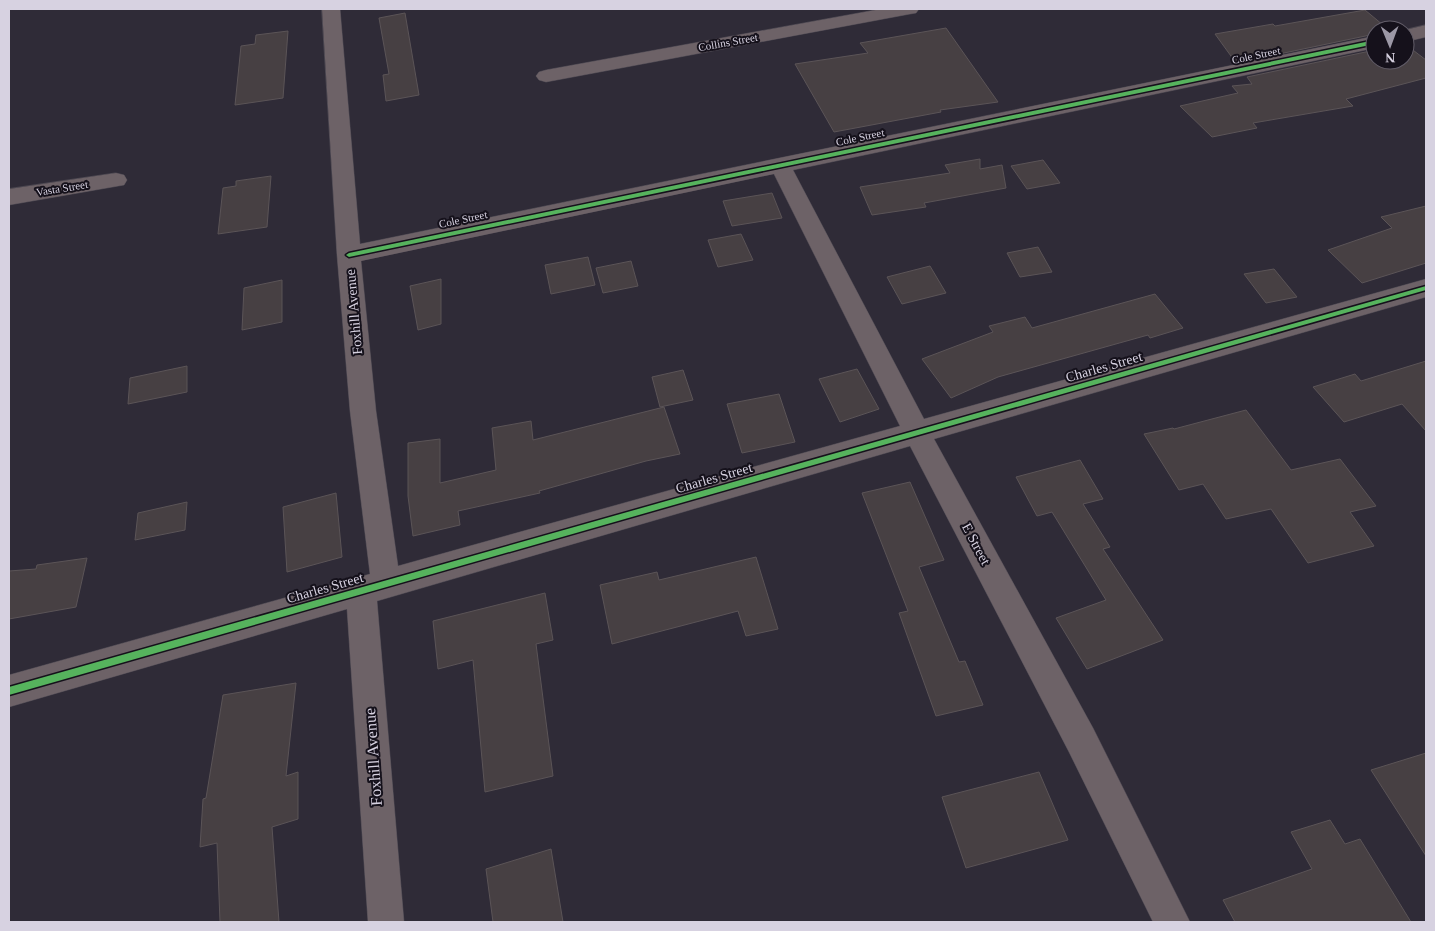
<svg xmlns="http://www.w3.org/2000/svg" width="1435" height="931" viewBox="0 0 1435 931" font-family="'Times New Roman',serif">
<rect width="100%" height="100%" fill="#2f2b37"/>
<g fill="#474043" stroke="#5b5457">
<path d="M1365,10L1389,30H1375V34L1236,63L1215,34L1273,24L1275,26Z"/>
<path d="M405,13L419,95L386,101L383,75L389,74L379,18Z"/>
<path d="M946,28L998,102L940,110L941,112L834,132L795,64L868,53L860,43Z"/>
<path d="M288,31L283,98L235,105L241,46L255,44L256,35Z"/>
<path d="M1405,44L1426,60V78L1346,99L1353,106L1253,123L1257,128L1212,137L1180,106L1238,93L1232,86L1252,84L1247,77L1375,50V60H1405Z"/>
<path d="M980,159V169L1002,165L1006,188L924,203L926,207L872,215L860,187L950,173L945,165Z"/>
<path d="M1043,160L1060,183L1027,189L1011,166Z"/>
<path d="M271,176L267,227L218,234L223,188L236,186V181Z"/>
<path d="M772,193L782,218L732,226L723,201Z"/>
<path d="M1426,206V263L1362,283L1328,250L1392,228L1381,217Z"/>
<path d="M741,234L753,260L718,267L708,240Z"/>
<path d="M1038,247L1052,272L1020,277L1007,253Z"/>
<path d="M588,257L595,285L551,294L545,265Z"/>
<path d="M631,261L638,286L603,293L596,268Z"/>
<path d="M930,266L946,293L902,304L887,277Z"/>
<path d="M1274,269L1297,297L1266,303L1244,274Z"/>
<path d="M441,279V324L418,330L410,286Z"/>
<path d="M282,280V322L242,330L244,288Z"/>
<path d="M1155,294L1183,328L1150,338L1148,335L998,377L951,398L922,359L993,332L989,326L1025,317L1032,328Z"/>
<path d="M1426,361V431L1402,404L1344,422L1313,387L1355,374L1361,381Z"/>
<path d="M187,366V392L128,404L130,378Z"/>
<path d="M857,369L879,409L840,422L819,379Z"/>
<path d="M683,370L693,400L660,407L652,377Z"/>
<path d="M779,394L795,442L742,453L727,404Z"/>
<path d="M664,407L680,454L646,461L539,491L540,493L458,511L460,525L413,536L408,496V443L440,439V483L496,470L492,428L531,421L533,440Z"/>
<path d="M1246,410L1291,470L1340,459L1376,506L1350,512L1374,546L1308,563L1271,509L1226,519L1203,484L1179,490L1144,434L1173,428L1174,429Z"/>
<path d="M1080,460L1103,499L1083,504L1110,547L1103,549L1163,640L1087,669L1056,618L1106,600L1052,512L1037,516L1016,477Z"/>
<path d="M910,482L944,560L919,567L959,662L965,661L983,705L936,716L899,613L908,611L862,493Z"/>
<path d="M336,493L342,557L287,572L283,507Z"/>
<path d="M187,502L185,530L135,540L138,513Z"/>
<path d="M756,557L778,629L746,636L738,611L612,644L600,585L657,572L659,580Z"/>
<path d="M87,558L76,607L9,619V571L36,569L37,565Z"/>
<path d="M545,593L553,640L536,644L553,776L485,792L473,660L438,669L433,621Z"/>
<path d="M296,683L286,776L298,772V819L272,827L279,922H220L217,843L200,847L203,799L206,798L223,695Z"/>
<path d="M1426,753V856L1371,770Z"/>
<path d="M1039,772L1068,840L966,868L942,797Z"/>
<path d="M1330,820L1345,844L1360,839L1411,922H1235L1223,900L1312,869L1291,832Z"/>
<path d="M551,849L563,922H493L486,869Z"/>
</g>
<g fill="none" stroke-linecap="round" stroke-linejoin="round">
<g stroke="#4b4751" stroke-width="1">
<g id="street">
<path d="M322,9H340L360,244L1375,36V48L793,170L924,419L1426,279V297L934,439L1093,728L1190,922H1153L1069,752L910,446L377,601L404,922H368L347,609L9,707V675L370,574L350,411L337,255ZM774,174L900,426L398,566L376,411L361,261Z"/>
<path d="M881,9H919L916,13L910,14L546,82L539,80L536,76L539,72L546,70Z"/>
<path d="M1426,25V37L1405,42V30Z"/>
<path d="M116,173L124,175L127,180L124,185L9,205V189Z"/>
</g>
</g>
<use href="#street" fill="#6d6267" fill-rule="evenodd"/>
<g stroke="#15111b" stroke-width="3">
<g id="cycleway">
<path d="M1375,40V44L349,257L346,255L349,253Z"/>
<path d="M1426,286V290L9,695V687Z"/>
</g>
</g>
<use href="#cycleway" fill="#56b35d" fill-rule="evenodd"/>
</g>
<g text-anchor="middle" dominant-baseline="central" stroke-width="4" stroke-linejoin="round" paint-order="stroke">
<g font-size="11" fill="#d7d2e1" stroke="#15111b">
<text transform="translate(728 42) rotate(-10)">Collins Street</text>
<text transform="translate(1256 55) rotate(-12)">Cole Street</text>
<text transform="translate(860 137) rotate(-12)">Cole Street</text>
<text transform="translate(62 188) rotate(-9)">Vasta Street</text>
<text transform="translate(463 219) rotate(-12)">Cole Street</text>
</g>
<g font-size="14" fill="#d7d2e1" stroke="#15111b">
<text transform="translate(354 312) rotate(-95)">Foxhill Avenue</text>
<text transform="translate(1104 367) rotate(-16)">Charles Street</text>
<text transform="translate(714 478) rotate(-16)">Charles Street</text>
<text transform="translate(976 544) rotate(62)">E Street</text>
<text transform="translate(325 588) rotate(-16)">Charles Street</text>
</g>
<g font-size="16" fill="#d7d2e1" stroke="#15111b">
<text transform="translate(373 757) rotate(-94)">Foxhill Avenue</text>
</g>
</g>
<rect width="1435" height="931" fill="none" stroke="#d7d2e1" stroke-width="20"/>
<g transform="translate(1390 45) rotate(179)"><circle r="24" fill="#15111b" stroke="#635e6a"/>
<path d="M0-4L9 19L0 12L-9 19Z" fill="#9c98a6"/>
<text y="-8" font-size="14" font-weight="bold" text-anchor="middle" fill="#d7d2e1">N</text>
</g>
</svg>
